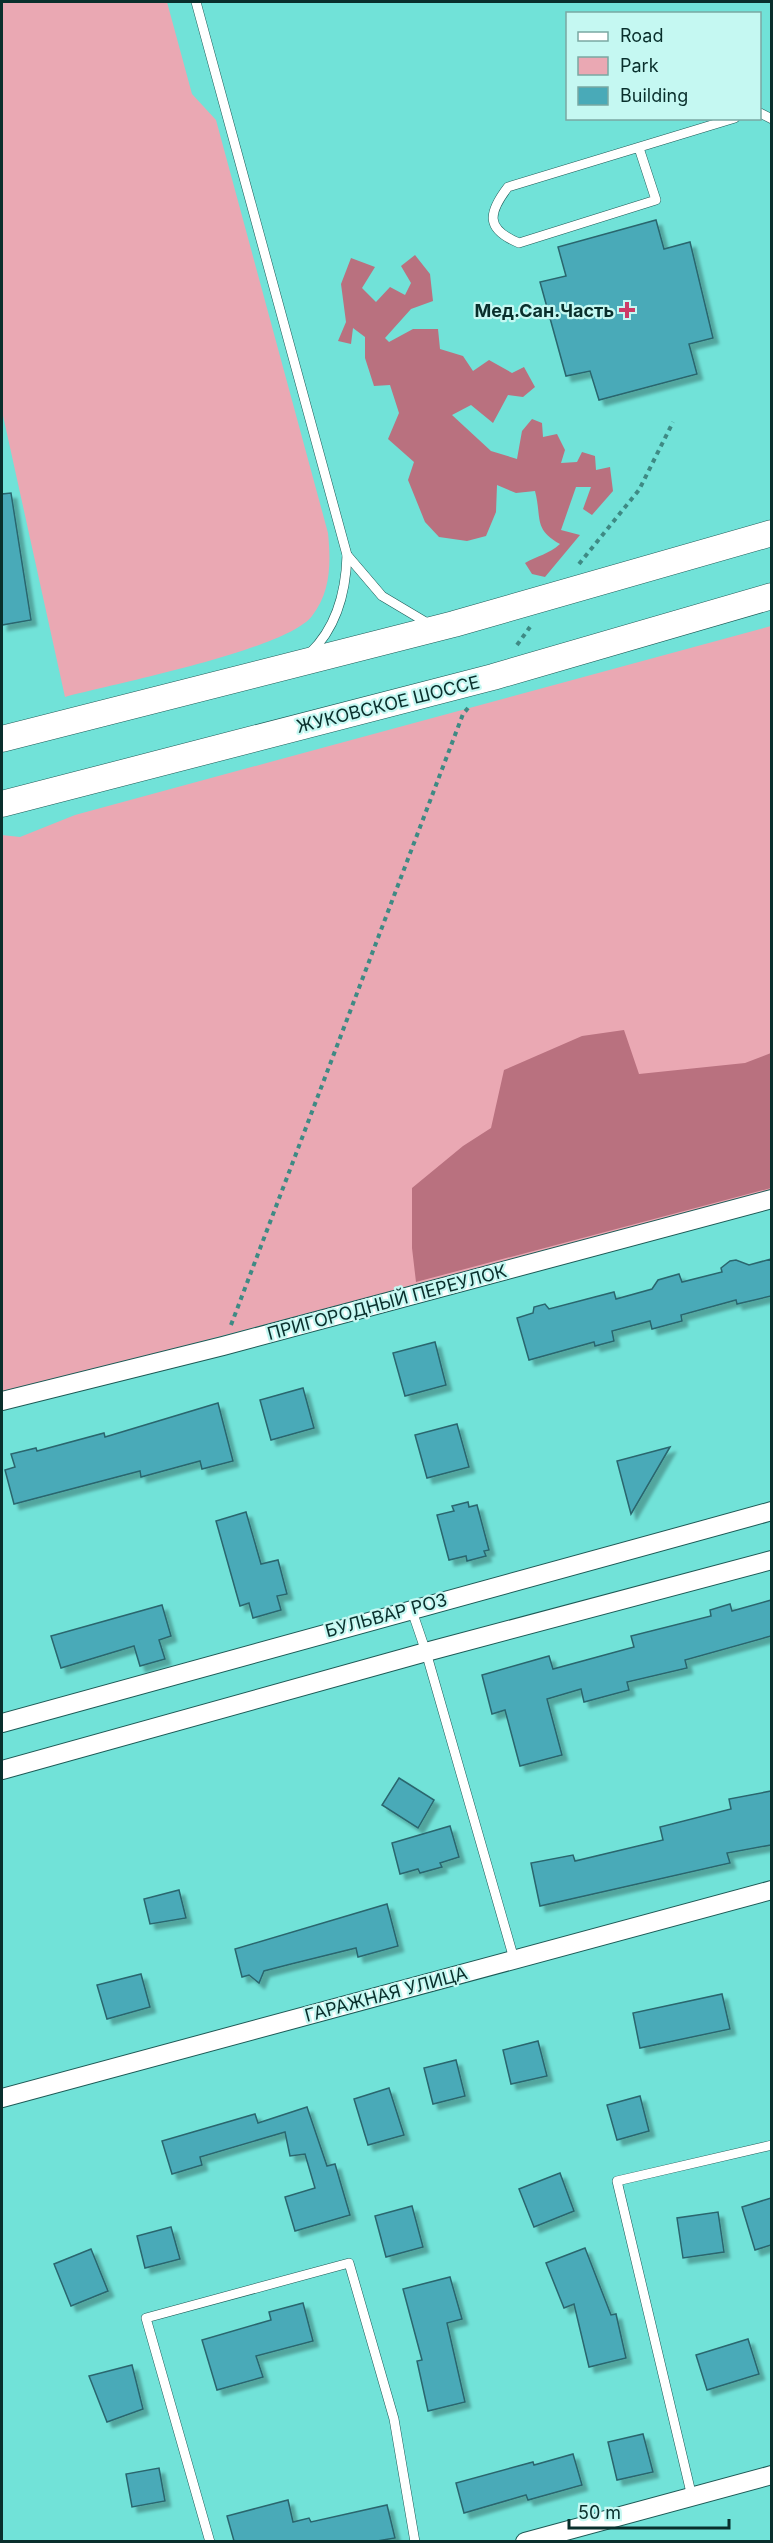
<svg xmlns="http://www.w3.org/2000/svg" width="773" height="2543" viewBox="0 0 773 2543" font-family="Inter,sans-serif">
<defs>
<filter id="shadow"><feDropShadow dx="5.5" dy="5.5" stdDeviation="1.5" flood-color="#0004"/></filter>
</defs>
<rect width="100%" height="100%" fill="#71e2d8"/>
<g fill="#eaa8b3">
<path d="M2,2H167L192,94L216,120L328,533C331,562 331,592 312,616C286,650 113,684 65,697L2,411Z"/>
<path d="M771,626V1191L2,1394V835L20,837L75,815Z"/>
</g>
<g fill="#b9717f">
<path d="M415,255L430,274L433,301L411,309L385,338L389,342L413,329H438L440,349L463,356L473,371L489,360L512,373L524,367L535,387L523,397L508,395L493,423L471,405L452,415L491,451L517,459L522,431L532,419L542,423L543,437L557,434L565,450L561,463L577,462L582,452L595,456L596,470L610,467L613,491L592,515L583,509L591,487H576L561,530L580,535L545,577L532,574L525,563C537,556 549,554 560,544C533,529 542,518 535,491L516,493L497,485L496,512L486,536L467,541L439,537L425,522L408,480L414,462L388,439L399,413L390,385L374,386L365,358V337L353,328L351,344L338,341L346,322L341,284L351,258L375,267L362,288L376,302L390,287L405,295L411,283L401,266Z"/>
<path d="M624,1030L639,1074L745,1063L771,1053V1188L416,1282L412,1248V1188L463,1146L491,1128L504,1070L582,1036Z"/>
</g>
<g fill="#49aab8" stroke="#2a666e" stroke-width="1.5" filter="url(#shadow)">
<path d="M656,220L664,249L690,242L713,338L689,344L697,374L599,400L590,371L566,376L540,282L566,276L558,247Z"/>
<path d="M11,493L31,620L2,625V494Z"/>
<path d="M771,1259V1296L737,1304L736,1300L681,1315L682,1321L652,1329L650,1321L612,1331L614,1341L595,1346L594,1342L529,1360L517,1318L533,1313L534,1307L545,1304L549,1309L614,1292L616,1299L652,1289L658,1280L679,1274L682,1282L722,1272L721,1268L730,1261L736,1260L749,1265Z"/>
<path d="M435,1342L446,1385L405,1396L393,1353Z"/>
<path d="M303,1388L314,1428L271,1440L260,1400Z"/>
<path d="M218,1403L233,1461L202,1469L200,1461L141,1477L140,1471L14,1504L5,1470L15,1467L11,1454L36,1448L37,1451L104,1433L105,1437Z"/>
<path d="M457,1424L469,1467L427,1478L415,1435Z"/>
<path d="M670,1447L631,1514L617,1461Z"/>
<path d="M468,1502L469,1507L477,1505L489,1550L484,1551L486,1556L467,1561L466,1556L449,1560L437,1515L454,1511L452,1506Z"/>
<path d="M246,1512L261,1564L278,1560L287,1594L277,1596L281,1610L253,1618L249,1603L240,1606L216,1521Z"/>
<path d="M771,1600V1636L685,1660L687,1668L627,1682L629,1690L584,1702L581,1689L547,1699L562,1755L520,1766L505,1710L492,1714L482,1675L549,1656L553,1669L634,1647L631,1636L711,1616L710,1610L730,1604L732,1611Z"/>
<path d="M162,1605L171,1636L159,1640L165,1659L140,1666L134,1646L61,1668L51,1636Z"/>
<path d="M399,1778L434,1800L418,1828L382,1805Z"/>
<path d="M771,1791V1845L727,1853L730,1863L540,1906L531,1863L573,1855L575,1861L663,1840L660,1827L731,1809L729,1799Z"/>
<path d="M450,1826L459,1857L440,1863L442,1867L420,1873L418,1869L400,1874L392,1843Z"/>
<path d="M179,1890L186,1918L150,1924L144,1899Z"/>
<path d="M387,1904L398,1946L358,1957L356,1948L291,1964L264,1971L259,1983L249,1975L242,1977L235,1949Z"/>
<path d="M141,1974L150,2007L107,2019L97,1985Z"/>
<path d="M722,1994L730,2029L640,2048L633,2013Z"/>
<path d="M538,2041L547,2076L511,2084L503,2050Z"/>
<path d="M456,2060L465,2096L433,2104L424,2068Z"/>
<path d="M389,2088L404,2135L368,2145L354,2099Z"/>
<path d="M640,2096L649,2131L617,2140L607,2105Z"/>
<path d="M307,2107L327,2166L335,2164L350,2215L295,2231L285,2197L315,2188L305,2154L290,2156L285,2132L200,2157L202,2165L172,2174L162,2141L255,2114L258,2123Z"/>
<path d="M560,2173L574,2211L534,2227L519,2189Z"/>
<path d="M771,2198V2245L755,2250L742,2207Z"/>
<path d="M412,2206L423,2247L386,2257L375,2216Z"/>
<path d="M718,2212L724,2252L683,2258L677,2218Z"/>
<path d="M171,2227L180,2259L145,2268L137,2236Z"/>
<path d="M585,2248L611,2315L616,2314L626,2358L589,2367L574,2304L564,2308L546,2263Z"/>
<path d="M91,2249L108,2291L71,2306L54,2264Z"/>
<path d="M450,2277L462,2319L447,2323L465,2402L428,2411L417,2361L422,2360L403,2289Z"/>
<path d="M303,2303L313,2341L256,2356L263,2377L217,2390L202,2340L271,2320L269,2312Z"/>
<path d="M748,2339L759,2374L707,2390L696,2355Z"/>
<path d="M132,2365L143,2409L107,2422L89,2376Z"/>
<path d="M643,2434L653,2472L617,2480L608,2442Z"/>
<path d="M573,2454L582,2485L528,2500L526,2495L464,2513L456,2483L533,2462L534,2465Z"/>
<path d="M159,2468L165,2501L132,2507L126,2474Z"/>
<path d="M288,2500L293,2522L309,2518L311,2522L387,2505L395,2538L377,2541H234L227,2516Z"/>
</g>
<g fill="none" stroke-linecap="round" stroke-linejoin="round">
<g stroke="#1d5a56" stroke-width="10">
<g id="service">
<path d="M196,2L347,555C346,591 336,628 310,653"/>
<path d="M760,113L772,119"/>
<path d="M639,148L656,200L519,243C485,229 488,213 508,187L735,118"/>
<path d="M347,555L382,596L429,624"/>
<path d="M411,1608L426,1652L514,1959"/>
<path d="M692,2497L617,2181L772,2145"/>
<path d="M210,2542L146,2318L349,2263L394,2419L415,2542"/>
</g>
</g>
<g stroke="#1d5a56" stroke-width="20">
<g id="minor">
<path d="M2,1401L223,1346L772,1199"/>
<path d="M2,1723L772,1511"/>
<path d="M2,1770L426,1652L772,1560"/>
<path d="M2,2098L772,1890"/>
<path d="M525,2542L772,2475"/>
</g>
</g>
<g stroke="#1d5a56" stroke-width="27">
<g id="secondary">
<path d="M2,739L454,624L772,533"/>
<path d="M2,804L493,677L772,596"/>
</g>
</g>
<g stroke="#3e8a84" stroke-width="4" stroke-dasharray="4.5 4.5" stroke-linecap="butt">
<path d="M579,564L639,490L673,422"/>
<path d="M517,645L530,627"/>
<path d="M231,1325L463,714L468,708"/>
</g>
<use href="#service" stroke="#fff" stroke-width="9"/>
<use href="#minor" stroke="#fff" stroke-width="18"/>
<use href="#secondary" stroke="#fff" stroke-width="26"/>
</g>
<path fill="#cc3d66" stroke="#c5f8f2" stroke-width="2" d="M624 301h6v6h6v6h-6v6h-6v-6h-6v-6h6z"/>
<g text-anchor="middle" dominant-baseline="central" stroke-width="4.5" stroke-linejoin="round" paint-order="stroke">
<g font-size="18" font-weight="bold" fill="#092f2c" stroke="#c5f8f2" text-anchor="end">
<text x="614" y="310">Мед.Сан.Часть</text>
</g>
<g font-size="18" fill="#092f2c" stroke="#c5f8f2">
<text transform="translate(388 704) rotate(-14)">ЖУКОВСКОЕ ШОССЕ</text>
<text transform="translate(387 1302) rotate(-15)">ПРИГОРОДНЫЙ ПЕРЕУЛОК</text>
<text transform="translate(386 1615) rotate(-15)">БУЛЬВАР РОЗ</text>
<text transform="translate(386 1994) rotate(-15)">ГАРАЖНАЯ УЛИЦА</text>
</g>
</g>
<rect width="773" height="2543" fill="none" stroke="#092f2c" stroke-width="6"/>
<rect x="566" y="12" width="195" height="108" fill="#c5f8f2" stroke="#7aa8a3" stroke-width="1.5"/>
<rect x="578" y="32" width="30" height="9" fill="#ffffff" stroke="#7aa8a3" stroke-width="1.5"/>
<text x="620" y="42" font-size="18" fill="#092f2c">Road</text>
<rect x="578" y="57" width="30" height="18" fill="#eaa8b3" stroke="#7aa8a3" stroke-width="1.5"/>
<text x="620" y="72" font-size="18" fill="#092f2c">Park</text>
<rect x="578" y="87" width="30" height="18" fill="#49aab8" stroke="#7aa8a3" stroke-width="1.5"/>
<text x="620" y="102" font-size="18" fill="#092f2c">Building</text>
<path d="M569 2519v9h160v-9" fill="none" stroke="#092f2c" stroke-width="3"/>
<text x="578" y="2519" font-size="18" fill="#092f2c" stroke="#c5f8f2" stroke-width="4.5" paint-order="stroke">50 m</text>
</svg>
